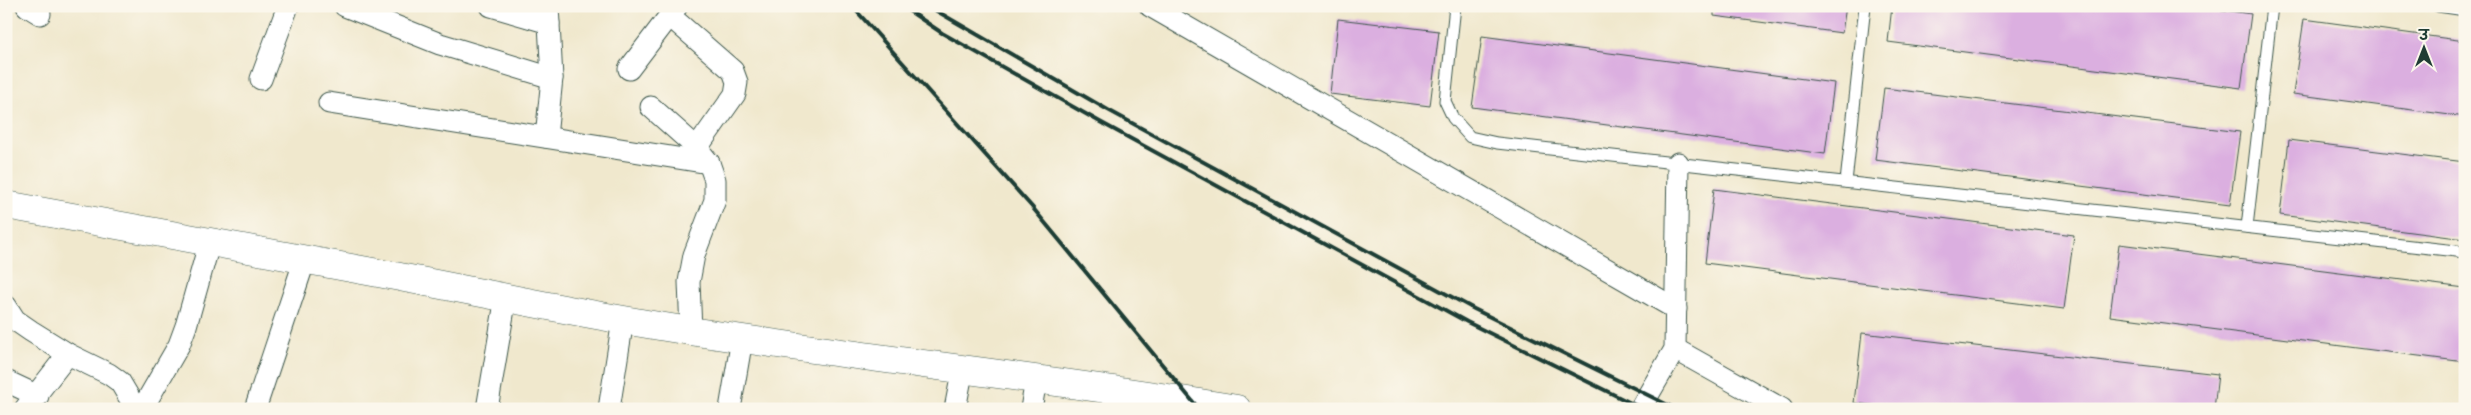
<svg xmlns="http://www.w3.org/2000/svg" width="2471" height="415" viewBox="0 0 2471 415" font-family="Itim,'Playpen Sans Deva',sans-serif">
<rect width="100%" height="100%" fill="#fbf7ec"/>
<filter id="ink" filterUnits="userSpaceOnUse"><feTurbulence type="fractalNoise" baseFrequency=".02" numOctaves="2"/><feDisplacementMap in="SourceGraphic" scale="10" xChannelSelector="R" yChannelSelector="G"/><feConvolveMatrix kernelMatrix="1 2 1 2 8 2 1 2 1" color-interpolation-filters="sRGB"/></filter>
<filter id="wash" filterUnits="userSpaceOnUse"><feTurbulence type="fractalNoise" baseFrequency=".0096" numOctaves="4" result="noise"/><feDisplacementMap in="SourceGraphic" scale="20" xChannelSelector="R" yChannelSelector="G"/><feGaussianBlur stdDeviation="1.12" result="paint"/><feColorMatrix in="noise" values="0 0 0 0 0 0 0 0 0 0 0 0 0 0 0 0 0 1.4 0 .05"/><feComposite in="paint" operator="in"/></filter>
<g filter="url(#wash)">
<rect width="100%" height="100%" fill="#f0e8cd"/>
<g id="blocks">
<g fill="#dbafe0">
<path d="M1714,6H1846L1842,33L1714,16Z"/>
<path d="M1892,6H2194L2251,14L2241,88L1888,42Z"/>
<path d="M1338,19L1439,31L1430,106L1330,94Z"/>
<path d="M2304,19L2465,41V117L2293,94Z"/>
<path d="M1482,36L1834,83L1825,154L1472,107Z"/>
<path d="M1884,88L2240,132L2230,205L1875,160Z"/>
<path d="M2289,140L2465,162V239L2280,215Z"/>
<path d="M1714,189L2074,235L2064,309L1705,263Z"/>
<path d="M2119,244L2465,288V362L2110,316Z"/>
<path d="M1862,333L2218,374L2214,409H1904L1854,403Z"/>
</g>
</g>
</g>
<g filter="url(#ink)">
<use href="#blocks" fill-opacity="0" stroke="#3e574b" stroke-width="1"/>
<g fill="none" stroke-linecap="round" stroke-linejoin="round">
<g stroke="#3e574b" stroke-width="13">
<g id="service">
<path d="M1455,6L1445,101L1453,118L1470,137L1497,143L2465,252"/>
<path d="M2438,6L2465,10"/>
<path d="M1846,182L1865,6"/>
<path d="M2247,227L2272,6"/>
</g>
</g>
<g stroke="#3e574b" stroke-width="23">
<g id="minor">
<path d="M27,6L40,14"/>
<path d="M345,6L440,44L552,78"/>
<path d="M491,6L549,23"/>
<path d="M1150,6L1676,309"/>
<path d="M670,16L733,71L737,82L735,94L697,148"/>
<path d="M629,69L677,6"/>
<path d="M261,79L288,6"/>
<path d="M329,103L709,163"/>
<path d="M651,107L697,148L709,163L715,180V200L694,255L689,282L691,331"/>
<path d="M546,137L552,78L548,6"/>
<path d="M6,306L15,320L31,331L68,354L109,374L120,382L136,409"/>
<path d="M1675,349L1782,409"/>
<path d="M6,381L38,396"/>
<path d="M25,409L68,354"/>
<path d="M142,409L179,345L186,326L210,241"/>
<path d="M255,409L305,259"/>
<path d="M487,409L506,297"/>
<path d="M609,409L623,320"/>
<path d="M730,409L742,339"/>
<path d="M955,409L963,368"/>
<path d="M1031,409L1036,380"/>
<path d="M1640,409L1675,349L1678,163"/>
</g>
</g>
<g stroke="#3e574b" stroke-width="29">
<path id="tertiary" d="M6,205C134,228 261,251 389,275C475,291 561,310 647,324C843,357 1041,376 1237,409"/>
</g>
<use href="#service" stroke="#fff" stroke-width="11"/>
<use href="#minor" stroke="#fff" stroke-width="21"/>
<use href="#tertiary" stroke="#fff" stroke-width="28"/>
<g stroke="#1f3d34" stroke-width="4">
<path d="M852,6L1032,207L1199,409"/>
<path d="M902,6L942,33L1100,122L1467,322L1643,409"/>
<path d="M928,6L1108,110L1474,309L1676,409"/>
</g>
</g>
</g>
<rect width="2471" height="415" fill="none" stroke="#fbf7ec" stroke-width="25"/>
<g transform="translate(2424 48)" stroke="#fbf7ec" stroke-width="4" paint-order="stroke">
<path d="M0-4L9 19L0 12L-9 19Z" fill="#1f3d34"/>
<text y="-8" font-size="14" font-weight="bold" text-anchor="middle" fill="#1f3d34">उ</text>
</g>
</svg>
